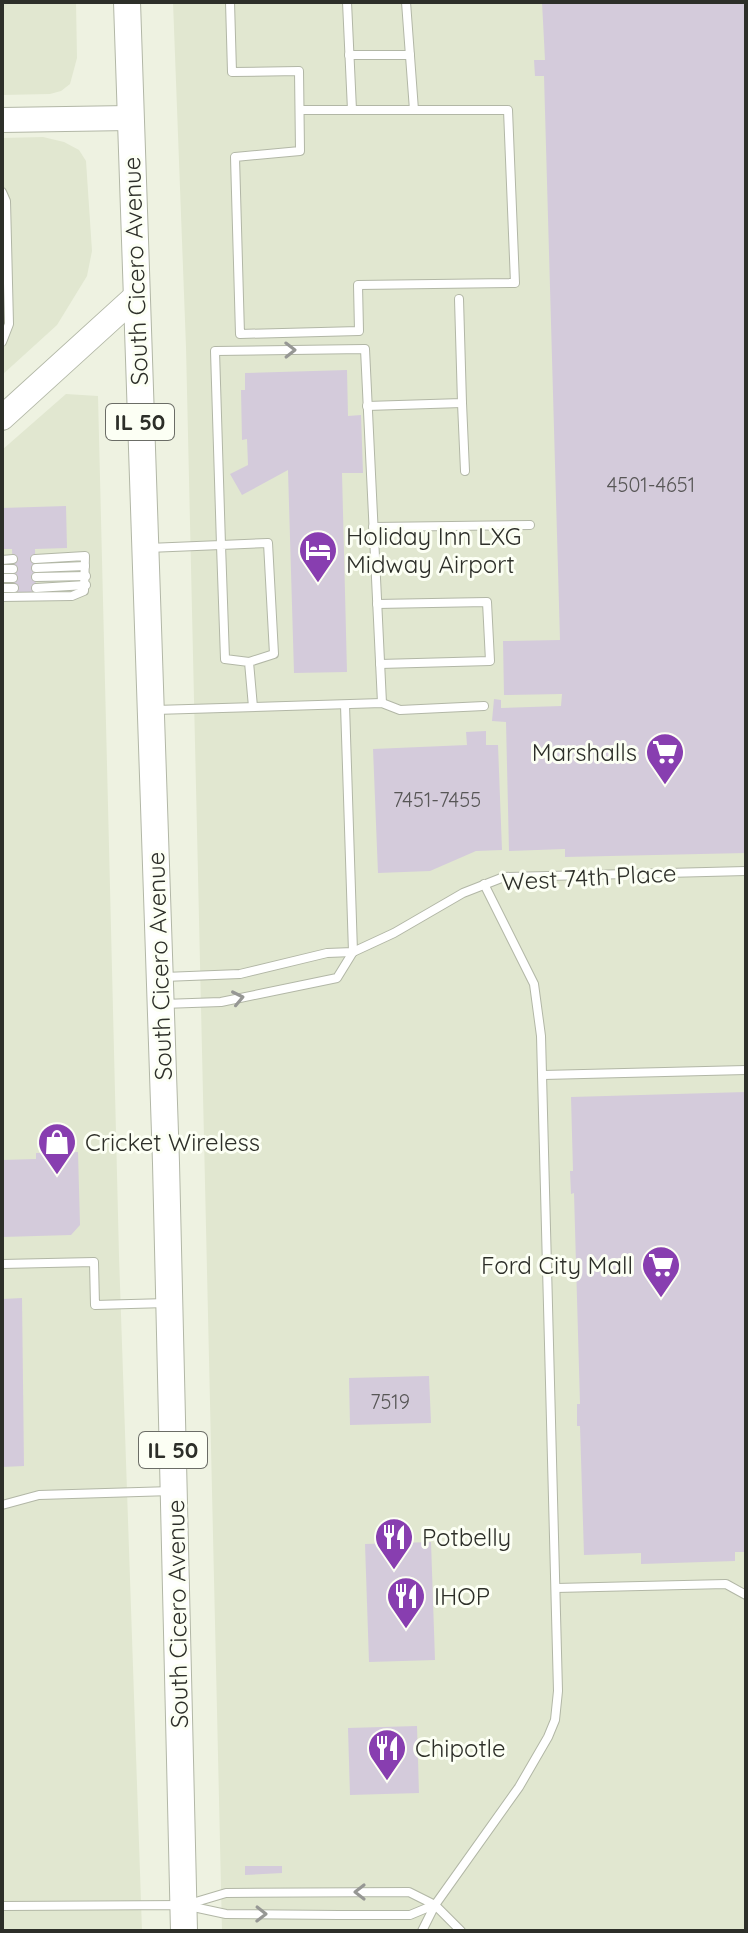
<svg xmlns="http://www.w3.org/2000/svg" width="748" height="1933" viewBox="0 0 748 1933" font-family="Quicksand,sans-serif">
<rect width="100%" height="100%" fill="#eef2e1"/>
<g fill="#e1e7d0">
<path d="M2,2H76L77,58L70,84L61,91L50,94L2,95Z"/>
<path d="M173,2H746V1931H222L186,347Z"/>
<path d="M43,137L64,142L79,150L86,161L92,251L87,276L57,325L2,375V138Z"/>
<path d="M66,394L98,396L119,1256L142,1931H2V450Z"/>
</g>
<g fill="#d4cbdb">
<path d="M542,2H746V853L565,857V849L509,851L506,722L492,721L494,699L501,700V708L561,706L562,694L504,695L503,641L560,640L544,76H535L534,60H545Z"/>
<path d="M347,370L348,416L361,415L363,473H342L347,672L294,673L288,470L242,495L230,474L248,465L247,439L242,440L241,390H245V373Z"/>
<path d="M66,506L67,548L35,549L36,592L14,593L12,549H2V508Z"/>
<path d="M486,731V745H498L502,850L476,851L430,871L378,873L373,749L467,745L466,732Z"/>
<path d="M746,1092V1552H735V1561L641,1564V1553L584,1555L580,1426H577V1404H580L574,1193L571,1194L570,1171H573L571,1097Z"/>
<path d="M78,1152L80,1225L71,1235L2,1237V1160L36,1159V1153Z"/>
<path d="M22,1298L24,1466L2,1467V1299Z"/>
<path d="M429,1376L431,1423L350,1425L349,1378Z"/>
<path d="M431,1542L435,1660L369,1662L365,1544Z"/>
<path d="M417,1726L419,1793L350,1795L348,1728Z"/>
<path d="M245,1866H282V1873L245,1875Z"/>
</g>
<g fill="none" stroke-linecap="round" stroke-linejoin="round">
<g stroke="#b2b7a6" stroke-width="10">
<g id="lane">
<path d="M230,2L232,72L299,71L300,151L235,157L240,334L359,331L358,285L515,283L508,110H301"/>
<path d="M347,2L352,110"/>
<path d="M406,2L414,110"/>
<path d="M349,55H410"/>
<path d="M2,192L6,201L9,324L2,342"/>
<path d="M462,403L465,471"/>
<path d="M367,406L462,403L459,299"/>
<path d="M373,527L530,525"/>
<path d="M148,548L221,545L215,351L365,349L382,703"/>
<path d="M2,560L13,559"/>
<path d="M36,568L85,566"/>
<path d="M2,569H13"/>
<path d="M36,577L86,576"/>
<path d="M2,578H13"/>
<path d="M2,588H14"/>
<path d="M36,588L86,585"/>
<path d="M2,597L72,596L84,591L85,556L35,559"/>
<path d="M377,604L487,602L490,661L380,664"/>
<path d="M249,662L274,654L268,543L221,545L225,659L249,662L253,707"/>
<path d="M345,705L353,952"/>
<path d="M155,710L382,703L400,710L484,706"/>
<path d="M164,977L240,974L327,953L353,952L394,933L463,893L504,877L746,871"/>
<path d="M163,1004L221,1002L337,978L353,952"/>
<path d="M543,1075L746,1070"/>
<path d="M2,1264L94,1262L95,1305L167,1303"/>
<path d="M2,1505L39,1495L172,1491"/>
<path d="M556,1588L726,1584L746,1595"/>
<path d="M189,1904L226,1893L409,1892L435,1905L461,1931"/>
<path d="M2,1906L184,1905L226,1914L339,1915H410L434,1905"/>
<path d="M422,1931L435,1905L519,1787L548,1737L555,1720L558,1691L541,1036L534,984L484,884"/>
</g>
</g>
<g stroke="#b2b7a6" stroke-width="26">
<g id="secondary">
<path d="M2,120L129,118"/>
<path d="M2,418L135,297"/>
</g>
</g>
<g stroke="#b2b7a6" stroke-width="28">
<path id="primary" d="M127,2L166,1163L184,1931"/>
</g>
<use href="#lane" stroke="#fff" stroke-width="8"/>
<use href="#secondary" stroke="#fff" stroke-width="24"/>
<use href="#primary" stroke="#fff" stroke-width="26"/>
</g>
<defs><path id="oneway-chevron" d="M-2-3.5L2.5 0L-2 3.5" fill="none" stroke-width="1.6" stroke-linecap="round" stroke-linejoin="round" transform="scale(2)"/></defs>
<g stroke="#969794">
<use href="#oneway-chevron" transform="translate(290 350) rotate(-1)"/>
<use href="#oneway-chevron" transform="translate(238 998) rotate(-12)"/>
<use href="#oneway-chevron" transform="translate(360 1892) rotate(180)"/>
<use href="#oneway-chevron" transform="translate(261 1914) rotate(1)"/>
</g>
<defs>
<g id="hotel-pin" transform="scale(2)"><path d="M0 17L-7.5 6A9.5 9.5 0 1 1 7.5 6Z" fill="#883eb0" stroke="#fcfff4"/><path d="M-6-4.5h1.5V1H6V5H4.5V3h-9V5H-6ZM-4 0a1.8 1.8 0 1 1 3.6 0ZM.5 0V-2.5h3Q6-2.5 6 0Z" fill="#fff"/></g>
<g id="supermarket-pin" transform="scale(2)"><path d="M0 17L-7.5 6A9.5 9.5 0 1 1 7.5 6Z" fill="#883eb0" stroke="#fcfff4"/><path d="M-6-5.5h2.5l.6 2H6L4.5 2H-2.5L-4.4-4H-6ZM-1.5 3.2a1.3 1.3 0 1 0 .1 0ZM3 3.2a1.3 1.3 0 1 0 .1 0Z" fill="#fff"/></g>
<g id="shop-pin" transform="scale(2)"><path d="M0 17L-7.5 6A9.5 9.5 0 1 1 7.5 6Z" fill="#883eb0" stroke="#fcfff4"/><path d="M-5-2.5h2.3a2.7 3.5 0 0 1 5.4 0H5L5.5 6h-11ZM-1.5-2.5h3a1.5 2.3 0 0 0-3 0Z" fill="#fff"/></g>
<g id="restaurant-pin" transform="scale(2)"><path d="M0 17L-7.5 6A9.5 9.5 0 1 1 7.5 6Z" fill="#883eb0" stroke="#fcfff4"/><path d="M-5-6h1v4h1v-4h1v4h1v-4h1v5L-1.5 .5V6h-2V.5L-5-1ZM5-6V6H3V1.5H1.5Q1.5-4 5-6Z" fill="#fff"/></g>
</defs>
<g fill-rule="evenodd">
<use href="#hotel-pin" x="318" y="550"/>
<use href="#supermarket-pin" x="665" y="752"/>
<use href="#shop-pin" x="57" y="1142"/>
<use href="#supermarket-pin" x="661" y="1265"/>
<use href="#restaurant-pin" x="394" y="1537"/>
<use href="#restaurant-pin" x="406" y="1596"/>
<use href="#restaurant-pin" x="387" y="1748"/>
</g>
<g text-anchor="middle" dominant-baseline="central" stroke-width="6" stroke-linejoin="round" paint-order="stroke">
<g font-size="20" fill="#575656">
<text x="651" y="484">4501-4651</text>
<text x="437" y="799">7451-7455</text>
<text x="390" y="1401">7519</text>
</g>
<g fill="#fcfff4" stroke="#6b6d66" stroke-width="2">
<rect x="106" y="404" width="68" height="36" rx="6"/>
<rect x="139" y="1432" width="68" height="36" rx="6"/>
</g>
<g font-size="22" font-weight="bold" fill="#2d2f29">
<text x="140" y="422">IL 50</text>
<text x="173" y="1450">IL 50</text>
</g>
<g font-size="24" fill="#2d2f29" stroke="#fcfff4">
<text transform="translate(135 271) rotate(-92)">South Cicero Avenue</text>
<text transform="translate(589 877) rotate(-3)">West 74th Place</text>
<text transform="translate(159 966) rotate(-92)">South Cicero Avenue</text>
<text transform="translate(177 1614) rotate(-91)">South Cicero Avenue</text>
</g>
<g font-size="24" fill="#2d2f29" stroke="#fcfff4" text-anchor="start">
<text x="346" y="536">Holiday Inn LXG<tspan x="346" dy="28">Midway Airport</tspan></text>
<text x="637" y="752" text-anchor="end">Marshalls</text>
<text x="85" y="1142">Cricket Wireless</text>
<text x="633" y="1265" text-anchor="end">Ford City Mall</text>
<text x="422" y="1537">Potbelly</text>
<text x="434" y="1596">IHOP</text>
<text x="415" y="1748">Chipotle</text>
</g>
</g>
<rect width="748" height="1933" fill="none" stroke="#2d2f29" stroke-width="8"/>
</svg>
